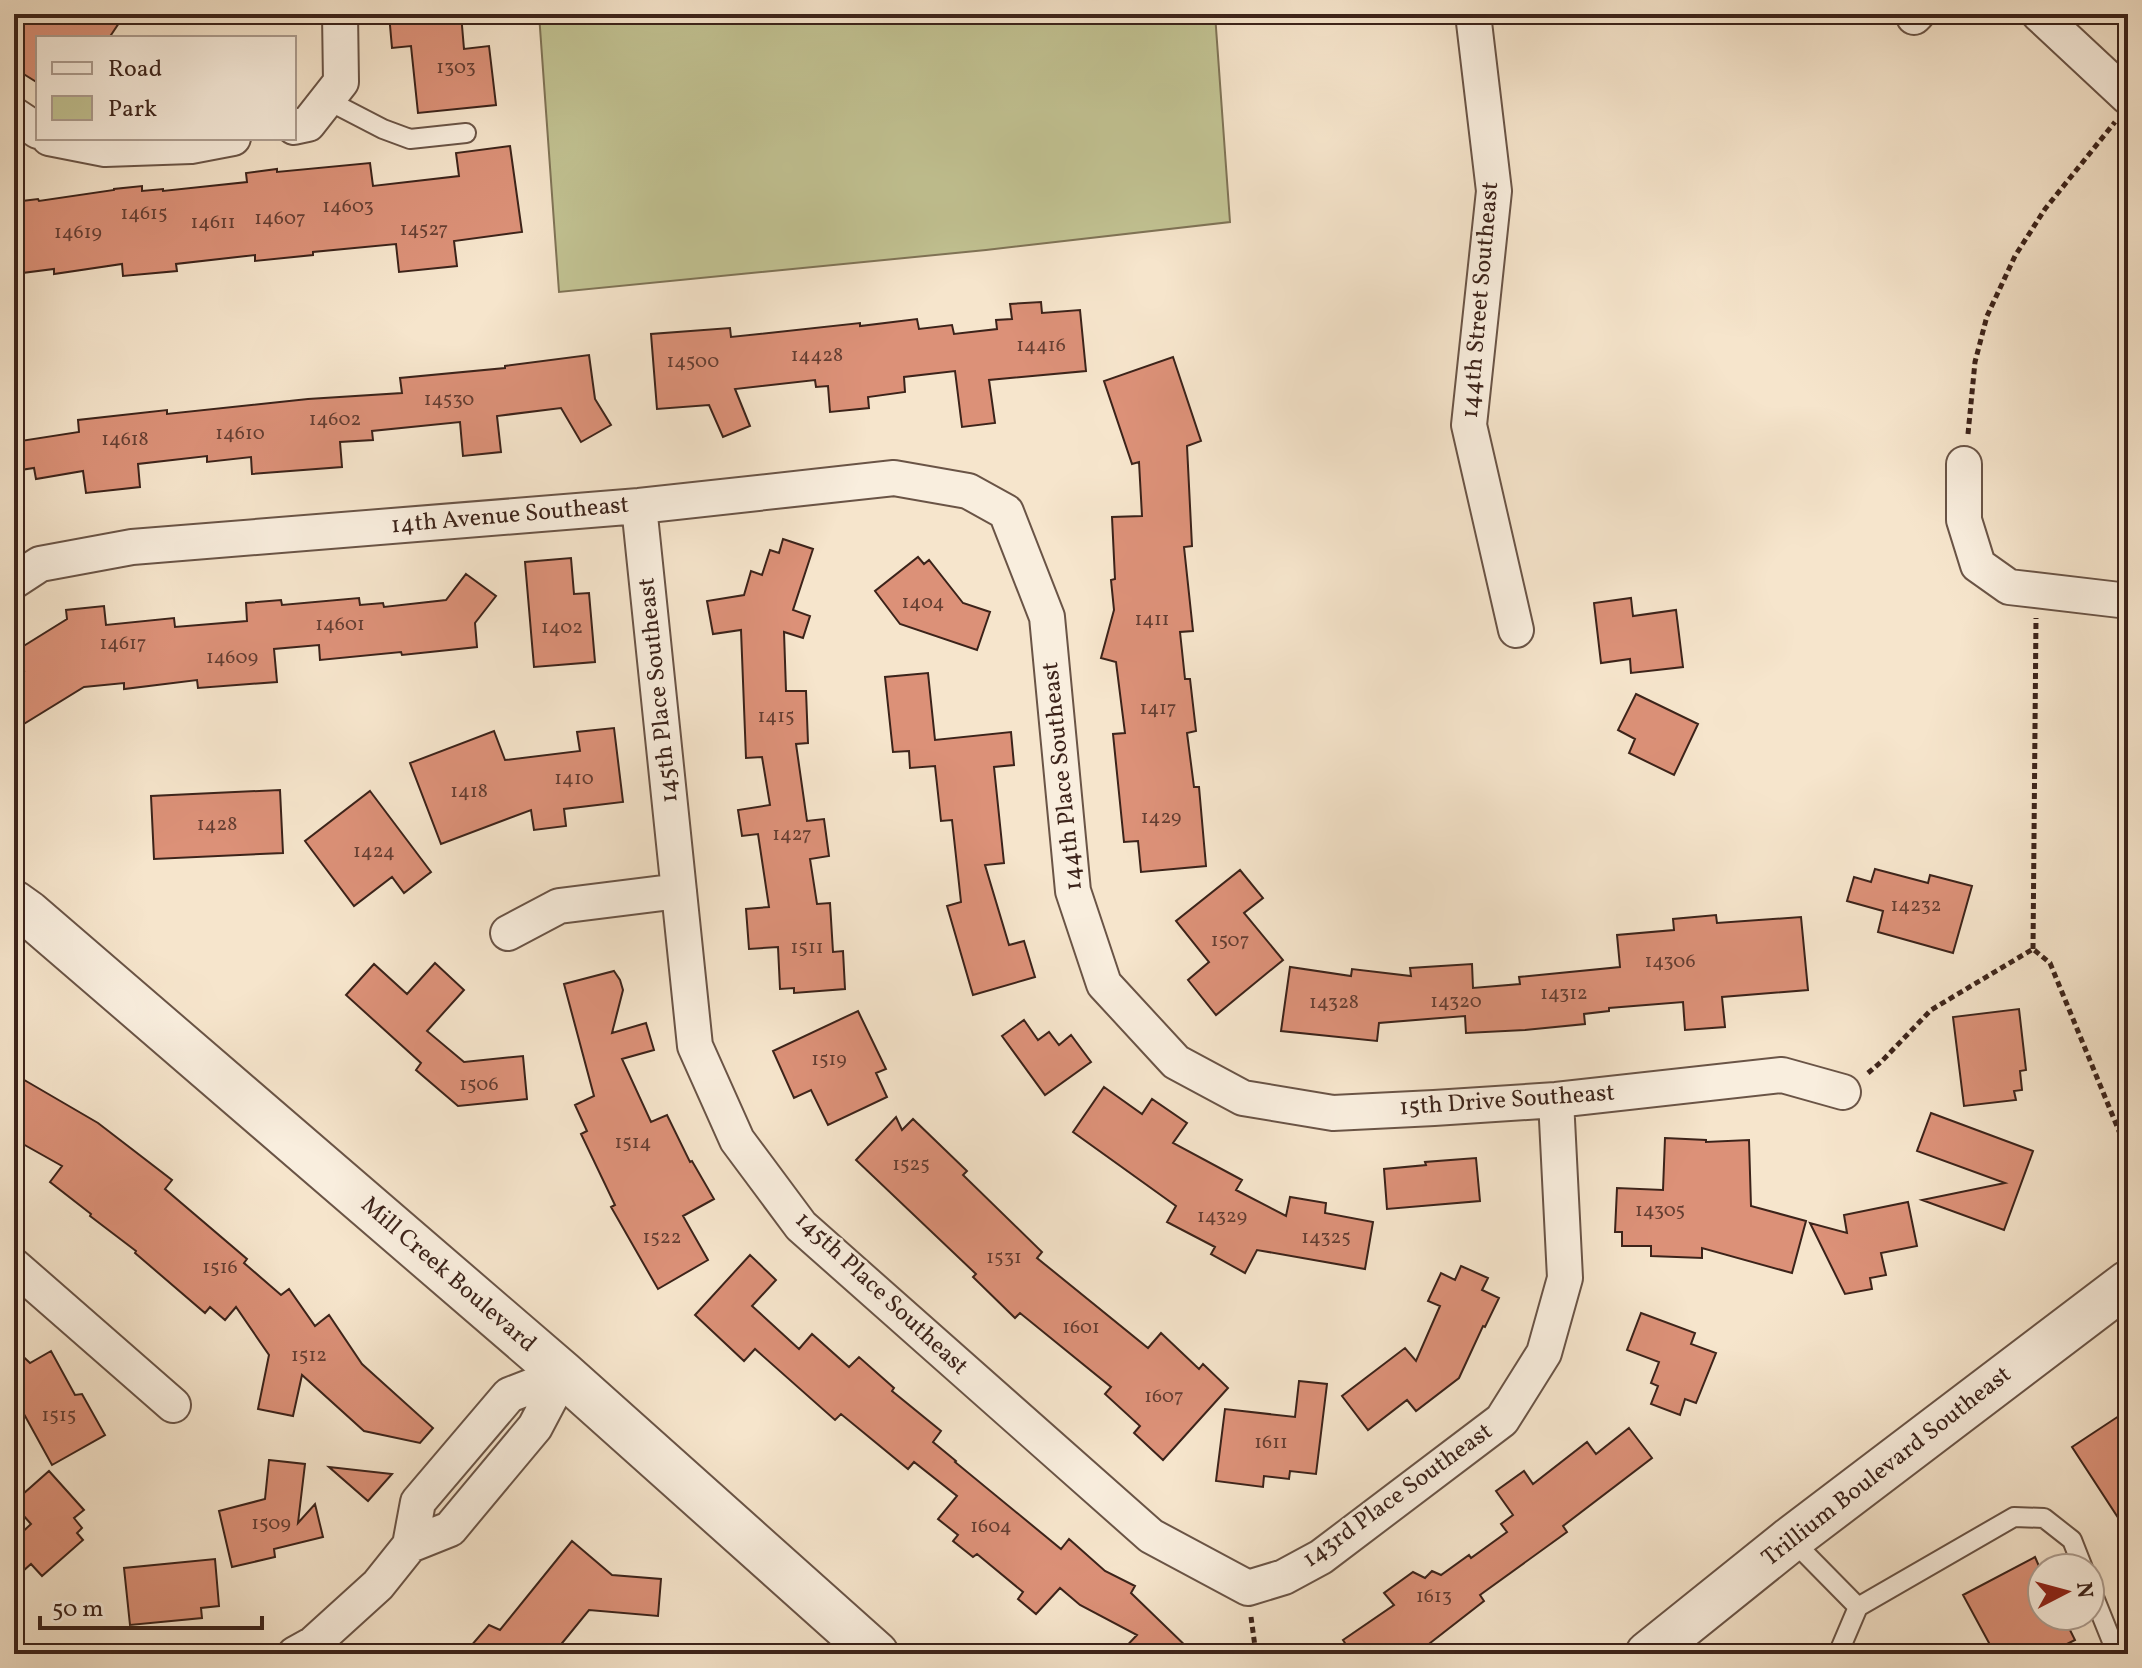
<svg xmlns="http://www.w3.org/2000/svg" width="2142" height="1668" font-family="Vollkorn,serif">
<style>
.green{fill:#c2c393;stroke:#7f7356;stroke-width:2}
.building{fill:#dc9178;stroke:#3c231a;stroke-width:2}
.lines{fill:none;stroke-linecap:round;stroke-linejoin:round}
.service-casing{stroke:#6a5446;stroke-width:22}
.minor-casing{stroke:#6a5446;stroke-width:38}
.tertiary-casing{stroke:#6a5446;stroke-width:48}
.path{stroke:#3c231a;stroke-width:5;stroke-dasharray:6 4;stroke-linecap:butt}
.service{stroke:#f9eede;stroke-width:18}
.minor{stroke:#f9eede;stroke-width:34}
.tertiary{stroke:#f9eede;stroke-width:44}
.labels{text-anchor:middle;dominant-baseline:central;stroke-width:6;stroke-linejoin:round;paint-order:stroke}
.number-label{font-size:20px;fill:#643e32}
.street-label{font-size:24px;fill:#3c231a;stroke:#f9eede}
</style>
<rect width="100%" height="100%" fill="#f6e5cc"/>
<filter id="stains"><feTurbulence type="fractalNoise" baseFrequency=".0025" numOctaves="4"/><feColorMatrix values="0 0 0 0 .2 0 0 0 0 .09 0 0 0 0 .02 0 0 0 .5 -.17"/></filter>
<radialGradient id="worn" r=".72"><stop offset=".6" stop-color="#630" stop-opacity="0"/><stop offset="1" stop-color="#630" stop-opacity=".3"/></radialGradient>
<!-- green -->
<path class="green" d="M 539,14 L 1215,14 L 1230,222 L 986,250 L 559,292 Z"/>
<!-- building -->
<path class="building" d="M 14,14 L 125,14 L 109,38 L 38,38 L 38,83 L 14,68 Z
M 389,14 L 461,14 L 464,49 L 489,46 L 496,105 L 418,113 L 411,46 L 392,48 Z
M 510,146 L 522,232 L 454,241 L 457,266 L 399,272 L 396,244 L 313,252 L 313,255 L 255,261 L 255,255 L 176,264 L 177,271 L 123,276 L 122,264 L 54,274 L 54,269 L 14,274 L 14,202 L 38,199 L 39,201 L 114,190 L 114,189 L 142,186 L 142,191 L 163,189 L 163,191 L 247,182 L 246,173 L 277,169 L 277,172 L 370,163 L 373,186 L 459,176 L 456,153 Z
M 1041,302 L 1042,313 L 1080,310 L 1086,371 L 989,380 L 995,423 L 962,427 L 955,371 L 904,377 L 905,392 L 868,397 L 869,408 L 830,412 L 828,386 L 816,387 L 815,380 L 735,389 L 750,426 L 723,437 L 709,405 L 657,409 L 651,334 L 730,328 L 731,337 L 860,323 L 860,326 L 917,319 L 919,329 L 952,325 L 954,334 L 997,329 L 996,320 L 1012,319 L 1010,304 Z
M 589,355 L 595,399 L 611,425 L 581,442 L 561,408 L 497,416 L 501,452 L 463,456 L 460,422 L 372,431 L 373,440 L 340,442 L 342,467 L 252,474 L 251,457 L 207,462 L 207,456 L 138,464 L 140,487 L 86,493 L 83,471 L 36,479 L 34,468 L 14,471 L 14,442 L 79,432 L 78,420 L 167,410 L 167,414 L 308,399 L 402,393 L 400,378 L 505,368 L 505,366 Z
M 1173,357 L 1201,441 L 1187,446 L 1192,546 L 1184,547 L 1193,631 L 1180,632 L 1185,679 L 1190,679 L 1196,731 L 1187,733 L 1194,787 L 1199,787 L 1206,866 L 1141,872 L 1138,841 L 1124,842 L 1113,734 L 1125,733 L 1116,662 L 1101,658 L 1114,610 L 1111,580 L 1115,579 L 1112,517 L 1142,516 L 1139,462 L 1132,464 L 1104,381 Z
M 783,539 L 813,549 L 793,610 L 810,616 L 803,638 L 784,632 L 786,691 L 806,691 L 808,743 L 796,744 L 807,821 L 824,819 L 829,856 L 810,859 L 817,904 L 830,903 L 833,952 L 843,951 L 845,989 L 794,993 L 794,988 L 780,989 L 778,947 L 749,949 L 746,909 L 769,907 L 758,834 L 742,836 L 738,810 L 770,805 L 762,757 L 746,758 L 741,630 L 713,634 L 707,601 L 744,595 L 751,571 L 762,575 L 770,550 L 779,553 Z
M 918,557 L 924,564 L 929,560 L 963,603 L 990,612 L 977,650 L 900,624 L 875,591 Z
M 571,558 L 574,594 L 589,593 L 595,662 L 534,667 L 525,562 Z
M 466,574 L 496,596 L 475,623 L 477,647 L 402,655 L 401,652 L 320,660 L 319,645 L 274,649 L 277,682 L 198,688 L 197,680 L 124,689 L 124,683 L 84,687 L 14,730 L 14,677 L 24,671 L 14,656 L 14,652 L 67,619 L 66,610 L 104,606 L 106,625 L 174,618 L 175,627 L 247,621 L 246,603 L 281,600 L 282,605 L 359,598 L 360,605 L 383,603 L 384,607 L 446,600 Z
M 1631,598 L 1633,616 L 1676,610 L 1683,667 L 1631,673 L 1630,659 L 1601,663 L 1594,603 Z
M 928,673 L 935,740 L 1011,732 L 1014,765 L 994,767 L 1004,863 L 985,865 L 1009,945 L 1024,941 L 1035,977 L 973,995 L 947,906 L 961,902 L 952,820 L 941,821 L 935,766 L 910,768 L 909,751 L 893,752 L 885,677 Z
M 1636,694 L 1698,724 L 1674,775 L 1629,753 L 1635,739 L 1618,730 Z
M 614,728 L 623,802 L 564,809 L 566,826 L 534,830 L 531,810 L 441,844 L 410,763 L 494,731 L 505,760 L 580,751 L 577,732 Z
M 280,790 L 283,853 L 154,859 L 151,796 Z
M 370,791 L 431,872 L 404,893 L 392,877 L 354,906 L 305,841 Z
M 1875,869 L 1928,883 L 1930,875 L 1972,886 L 1953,953 L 1878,932 L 1883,911 L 1847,901 L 1854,877 L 1871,882 Z
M 1240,870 L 1263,898 L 1244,913 L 1283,960 L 1216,1015 L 1188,980 L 1209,962 L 1176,921 Z
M 1716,915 L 1717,923 L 1801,917 L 1808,990 L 1722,997 L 1725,1027 L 1685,1030 L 1683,1002 L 1609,1008 L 1609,1011 L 1584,1014 L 1585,1024 L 1525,1030 L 1466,1033 L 1465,1016 L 1379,1023 L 1377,1041 L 1281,1031 L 1290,967 L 1351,976 L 1352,969 L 1411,976 L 1410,968 L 1472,964 L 1473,988 L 1520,984 L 1519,977 L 1620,967 L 1617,935 L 1674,930 L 1673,919 Z
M 435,963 L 464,990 L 427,1031 L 464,1062 L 523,1056 L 527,1099 L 458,1106 L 416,1070 L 421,1063 L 346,995 L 374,964 L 407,994 Z
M 614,971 L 620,980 L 623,990 L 612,1033 L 646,1023 L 654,1050 L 622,1059 L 651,1122 L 667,1115 L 690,1162 L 692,1161 L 714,1199 L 683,1216 L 708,1260 L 658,1289 L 611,1207 L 615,1205 L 581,1134 L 587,1131 L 575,1105 L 594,1096 L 564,984 Z
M 2019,1009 L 2026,1070 L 2020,1071 L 2022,1090 L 2014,1091 L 2016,1100 L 1964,1106 L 1953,1017 Z
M 858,1011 L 886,1069 L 876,1073 L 887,1097 L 828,1125 L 811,1090 L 794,1098 L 773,1051 Z
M 1024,1020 L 1038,1040 L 1049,1032 L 1059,1045 L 1071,1035 L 1091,1062 L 1045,1095 L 1002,1036 Z
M 14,1074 L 98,1123 L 172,1180 L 165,1189 L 247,1259 L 244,1263 L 281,1295 L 289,1289 L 315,1326 L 329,1315 L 362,1364 L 433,1428 L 420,1443 L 364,1431 L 302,1375 L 293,1416 L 258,1409 L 269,1355 L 236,1307 L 225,1320 L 210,1307 L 205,1313 L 135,1253 L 136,1251 L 90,1216 L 91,1214 L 50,1182 L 62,1166 L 14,1139 Z
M 1104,1087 L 1142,1114 L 1152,1099 L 1187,1123 L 1173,1143 L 1242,1180 L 1236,1190 L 1286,1216 L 1290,1197 L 1326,1203 L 1325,1213 L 1373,1222 L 1365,1269 L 1257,1250 L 1245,1273 L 1211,1254 L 1215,1247 L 1167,1222 L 1176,1206 L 1073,1132 Z
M 1931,1113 L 2033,1151 L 2004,1230 L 1922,1200 L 2005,1183 L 1917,1151 Z
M 896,1117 L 902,1130 L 913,1119 L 967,1171 L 963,1175 L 1042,1252 L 1037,1258 L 1148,1348 L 1161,1333 L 1199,1369 L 1203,1364 L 1228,1388 L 1163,1460 L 1134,1433 L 1140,1426 L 1105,1394 L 1111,1387 L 1020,1313 L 1015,1318 L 973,1277 L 976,1274 L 856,1160 Z
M 1665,1138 L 1706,1140 L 1706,1142 L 1749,1140 L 1751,1206 L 1806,1221 L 1792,1273 L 1702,1248 L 1702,1258 L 1651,1256 L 1651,1246 L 1622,1246 L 1622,1232 L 1615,1232 L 1617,1188 L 1663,1190 Z
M 1476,1158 L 1480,1201 L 1387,1209 L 1384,1169 L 1426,1165 L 1425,1162 Z
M 1908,1202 L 1917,1246 L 1881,1253 L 1886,1275 L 1870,1278 L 1872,1289 L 1845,1294 L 1810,1223 L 1847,1233 L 1844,1215 Z
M 750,1255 L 776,1280 L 752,1306 L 799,1349 L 812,1334 L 849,1367 L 859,1357 L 894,1388 L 892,1391 L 941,1431 L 933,1442 L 956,1461 L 955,1462 L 1061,1549 L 1069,1539 L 1105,1571 L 1135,1586 L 1131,1593 L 1194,1654 L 1119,1654 L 1137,1635 L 1080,1605 L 1060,1588 L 1036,1614 L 1018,1599 L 1023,1592 L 977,1554 L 973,1557 L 953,1541 L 958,1535 L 938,1519 L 957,1496 L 914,1462 L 908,1469 L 841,1414 L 835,1420 L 755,1349 L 744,1361 L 695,1315 Z
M 1461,1266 L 1488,1278 L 1482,1290 L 1499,1298 L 1485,1327 L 1483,1326 L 1459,1378 L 1416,1411 L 1407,1400 L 1368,1430 L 1342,1396 L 1405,1348 L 1416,1361 L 1440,1306 L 1428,1301 L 1441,1273 L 1455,1280 Z
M 1641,1313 L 1695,1333 L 1691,1344 L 1716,1353 L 1696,1403 L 1685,1399 L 1680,1415 L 1651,1404 L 1658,1386 L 1651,1383 L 1659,1362 L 1627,1350 Z
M 14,1348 L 30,1363 L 51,1351 L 75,1395 L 82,1394 L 105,1435 L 52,1465 L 14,1396 Z
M 1299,1381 L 1327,1384 L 1316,1474 L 1290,1471 L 1289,1479 L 1264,1476 L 1263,1487 L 1216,1481 L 1225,1409 L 1295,1417 Z
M 2128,1410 L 2128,1533 L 2072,1447 Z
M 1629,1428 L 1652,1458 L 1563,1526 L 1567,1532 L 1480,1595 L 1484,1601 L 1416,1654 L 1352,1654 L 1343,1640 L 1394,1605 L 1384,1593 L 1413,1572 L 1425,1578 L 1432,1571 L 1441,1575 L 1469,1555 L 1471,1558 L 1507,1532 L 1501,1524 L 1513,1515 L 1496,1491 L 1524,1471 L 1533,1484 L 1587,1442 L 1596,1454 Z
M 269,1460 L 305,1464 L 298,1523 L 315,1504 L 323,1537 L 274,1549 L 275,1557 L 232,1567 L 219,1511 L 265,1499 Z
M 329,1467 L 392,1474 L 368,1501 Z
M 49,1471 L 84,1510 L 74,1518 L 82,1528 L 77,1533 L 83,1540 L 42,1576 L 31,1564 L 14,1579 L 14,1540 L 31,1524 L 14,1505 L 14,1502 Z
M 572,1541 L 612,1575 L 661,1579 L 658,1616 L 589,1610 L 554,1653 L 556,1654 L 464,1654 L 489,1625 L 500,1630 Z
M 2035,1557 L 2042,1573 L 2042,1616 L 2063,1616 L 2075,1640 L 2047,1654 L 1995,1654 L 1963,1595 Z
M 215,1559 L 219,1606 L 201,1608 L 202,1618 L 130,1625 L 124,1568 Z"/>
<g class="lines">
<defs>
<path id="service" d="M 327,100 L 383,129 L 410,139 L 466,133
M 1791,1539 L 1858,1607
M 2090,1587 L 2117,1654
M 1838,1654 L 1858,1607 L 2014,1517 L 2044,1518 L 2072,1540 L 2083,1568"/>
<path id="minor" d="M 1473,14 L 1494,191 L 1469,425 L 1516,630
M 2039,14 L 2128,97
M 1914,17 L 1917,14
M 14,115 L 38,131
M 294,127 L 308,124 L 341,82 L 340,14
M 49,138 L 105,149 L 191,146 L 233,138
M 1964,464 L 1964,520 L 1978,565 L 2009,587 L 2128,601
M 639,506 L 695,1046 L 737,1140 L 801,1226 L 1151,1536 L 1248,1588 L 1284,1577 L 1321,1557 L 1502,1420 L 1544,1353 L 1565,1278 L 1556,1100
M 14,581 L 40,564 L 132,547 L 639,506 L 894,478 L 968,491 L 1006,512 L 1047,617 L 1073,891 L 1104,984 L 1176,1062 L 1243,1098 L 1333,1113 L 1434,1108 L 1556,1100 L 1782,1075 L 1843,1092
M 508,933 L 559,906 L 679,891
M 14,1266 L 173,1405
M 410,1545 L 450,1529 L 535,1427 L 563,1374
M 295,1654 L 313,1644 L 378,1585 L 410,1545 L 418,1502 L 509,1395 L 563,1374"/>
<path id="tertiary" d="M 14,903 L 28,913 L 563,1374 L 876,1654
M 1648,1654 L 1791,1539 L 2128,1283"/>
</defs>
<!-- service casing -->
<use href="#service" class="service-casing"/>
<!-- minor casing -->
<use href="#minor" class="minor-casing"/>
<!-- tertiary casing -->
<use href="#tertiary" class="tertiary-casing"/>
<!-- path -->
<path class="path" d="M 1968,434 L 1975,362 L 1987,316 L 2015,256 L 2045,209 L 2115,122
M 2033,949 L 2036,618
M 1868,1073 L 1881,1062 L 1931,1010 L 2033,949 L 2050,963 L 2128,1153
M 1251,1617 L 1256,1654"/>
<!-- service -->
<use href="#service" class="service"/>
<!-- minor -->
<use href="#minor" class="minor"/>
<!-- tertiary -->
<use href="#tertiary" class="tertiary"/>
</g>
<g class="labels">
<!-- number labels -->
<g class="number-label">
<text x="456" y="68">1303</text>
<text x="348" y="207">14603</text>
<text x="144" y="214">14615</text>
<text x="280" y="219">14607</text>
<text x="213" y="223">14611</text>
<text x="424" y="230">14527</text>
<text x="78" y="233">14619</text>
<text x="1041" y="346">14416</text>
<text x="817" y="356">14428</text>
<text x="693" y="362">14500</text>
<text x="449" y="400">14530</text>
<text x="335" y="420">14602</text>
<text x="240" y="434">14610</text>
<text x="125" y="440">14618</text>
<text x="923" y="603">1404</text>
<text x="1152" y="620">1411</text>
<text x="340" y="625">14601</text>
<text x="562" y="628">1402</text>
<text x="123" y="644">14617</text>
<text x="232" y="658">14609</text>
<text x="1158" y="709">1417</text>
<text x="776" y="717">1415</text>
<text x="574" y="779">1410</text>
<text x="469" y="792">1418</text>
<text x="1161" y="818">1429</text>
<text x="217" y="825">1428</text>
<text x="792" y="835">1427</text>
<text x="374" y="852">1424</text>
<text x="1916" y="906">14232</text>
<text x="1230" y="941">1507</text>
<text x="807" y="948">1511</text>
<text x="1670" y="962">14306</text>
<text x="1564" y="994">14312</text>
<text x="1456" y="1002">14320</text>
<text x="1334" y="1003">14328</text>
<text x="829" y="1060">1519</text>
<text x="479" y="1085">1506</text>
<text x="633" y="1143">1514</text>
<text x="911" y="1165">1525</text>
<text x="1660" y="1211">14305</text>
<text x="1222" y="1217">14329</text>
<text x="662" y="1238">1522</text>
<text x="1326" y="1238">14325</text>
<text x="1004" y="1258">1531</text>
<text x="220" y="1268">1516</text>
<text x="1081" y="1328">1601</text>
<text x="309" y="1356">1512</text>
<text x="1164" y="1397">1607</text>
<text x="59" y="1416">1515</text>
<text x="1271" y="1443">1611</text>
<text x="271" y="1524">1509</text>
<text x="991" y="1527">1604</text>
<text x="1434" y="1597">1613</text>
</g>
<!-- street labels -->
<g class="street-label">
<text transform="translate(1481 300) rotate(-85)">144th Street Southeast</text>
<text transform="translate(510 516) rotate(-5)">14th Avenue Southeast</text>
<text transform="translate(659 690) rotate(-96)">145th Place Southeast</text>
<text transform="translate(1063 776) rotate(-96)">144th Place Southeast</text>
<text transform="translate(1507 1101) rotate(-4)">15th Drive Southeast</text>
<text transform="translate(448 1275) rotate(41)">Mill Creek Boulevard</text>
<text transform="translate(881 1294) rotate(43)">145th Place Southeast</text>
<text transform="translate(1887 1467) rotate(-38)">Trillium Boulevard Southeast</text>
<text transform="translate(1398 1496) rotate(-36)">143rd Place Southeast</text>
</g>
</g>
<!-- margin -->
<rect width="2142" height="1668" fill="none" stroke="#f6e5cc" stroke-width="48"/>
<rect x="16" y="16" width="2110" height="1636" fill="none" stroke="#3c231a" stroke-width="4"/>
<rect x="24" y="24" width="2094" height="1620" fill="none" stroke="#3c231a" stroke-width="2"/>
<!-- legend -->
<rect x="36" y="36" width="260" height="104" fill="#f9eede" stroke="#ad9d90" stroke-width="2"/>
<rect x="52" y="62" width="40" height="12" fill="#f9eede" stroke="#ad9d90" stroke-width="2"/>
<text x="108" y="76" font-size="24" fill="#3c231a">Road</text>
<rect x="52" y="96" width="40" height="24" fill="#c2c393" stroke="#ad9d90" stroke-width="2"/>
<text x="108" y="116" font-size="24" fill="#3c231a">Park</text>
<!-- north arrow -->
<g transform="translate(2066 1592) rotate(84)"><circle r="38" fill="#f9eede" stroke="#ad9d90" stroke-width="2"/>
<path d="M0-6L14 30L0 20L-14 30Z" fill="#8f2418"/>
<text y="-12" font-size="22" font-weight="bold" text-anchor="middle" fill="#3c231a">N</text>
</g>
<!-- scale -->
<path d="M40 1616v12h222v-12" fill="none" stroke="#3c231a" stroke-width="4"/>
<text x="52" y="1616" font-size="24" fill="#3c231a" stroke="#f9eede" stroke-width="6" paint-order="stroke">50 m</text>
<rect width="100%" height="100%" filter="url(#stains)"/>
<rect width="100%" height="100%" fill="url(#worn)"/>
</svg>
